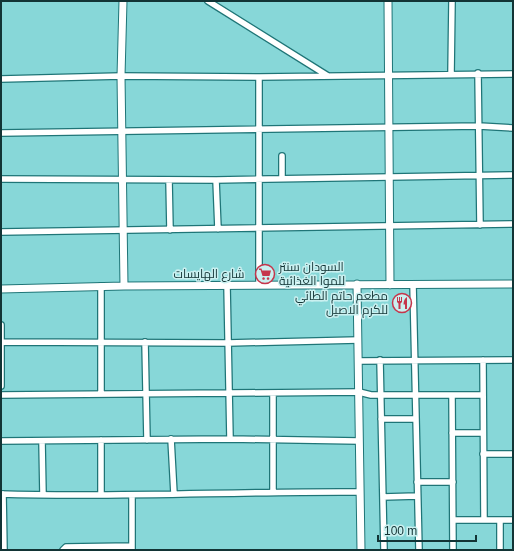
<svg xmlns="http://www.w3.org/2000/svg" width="514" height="551" font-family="Helvetica,Cairo,sans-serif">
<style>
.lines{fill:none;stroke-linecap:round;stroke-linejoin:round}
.minor-casing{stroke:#1f7577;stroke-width:8}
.tertiary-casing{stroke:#1f7577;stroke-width:9}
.minor{stroke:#fff;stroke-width:5.5}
.tertiary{stroke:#fff;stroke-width:7}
.labels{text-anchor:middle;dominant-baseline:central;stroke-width:3;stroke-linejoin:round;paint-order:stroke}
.poi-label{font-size:12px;fill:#123435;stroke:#caf0f0;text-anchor:start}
.street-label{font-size:12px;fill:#123435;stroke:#caf0f0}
</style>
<rect width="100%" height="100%" fill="#87d7d8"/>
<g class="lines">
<defs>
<path id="minor" d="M 208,1 L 328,76
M 478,73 L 480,225
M 451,74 L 452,1
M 1,79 L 121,76 L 259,77 L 513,74
M 1,133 L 479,126 L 513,128
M 282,178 L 282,156
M 1,179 L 216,180 L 513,175
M 169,180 L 170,230
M 216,180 L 218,229
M 1,232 L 513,224
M 413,284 L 419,550
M 227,285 L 230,439
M 259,285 L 259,77
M 101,286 L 101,394
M 1,325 L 1,386
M 1,342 L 228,343 L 358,340
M 145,342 L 147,440
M 380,360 L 384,550
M 483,360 L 484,520
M 358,361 L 513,360
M 273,393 L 273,491
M 1,395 L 359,392 L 371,395 L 483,395
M 452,395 L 453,550
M 381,419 L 415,419
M 452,433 L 483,433
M 171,439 L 174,494
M 101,440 L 101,495
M 1,441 L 230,439 L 359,441
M 42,441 L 43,495
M 483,454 L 513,454
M 417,482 L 453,482
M 1,494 C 120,498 240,491 360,492
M 3,494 L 4,550
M 132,495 L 132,550
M 383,497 L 417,496
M 453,520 L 513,520
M 500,520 L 500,550
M 63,550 L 66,547 L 132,546"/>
<path id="tertiary" d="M 123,1 L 121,76 L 124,286
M 388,1 L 390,285
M 357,284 L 361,550
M 1,289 L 124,286 L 513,284"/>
</defs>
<!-- minor casing -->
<use href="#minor" class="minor-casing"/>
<!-- tertiary casing -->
<use href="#tertiary" class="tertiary-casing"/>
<!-- minor -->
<use href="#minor" class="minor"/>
<!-- tertiary -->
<use href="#tertiary" class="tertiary"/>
</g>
<!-- icons -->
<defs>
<symbol id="supermarket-ring" viewBox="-11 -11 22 22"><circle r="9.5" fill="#caf0f0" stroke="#c6354b" stroke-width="1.5"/><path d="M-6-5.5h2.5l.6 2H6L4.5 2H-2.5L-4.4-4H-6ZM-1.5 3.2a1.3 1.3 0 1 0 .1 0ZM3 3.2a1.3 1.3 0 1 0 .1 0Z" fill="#c6354b"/></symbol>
<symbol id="restaurant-ring" viewBox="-11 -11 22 22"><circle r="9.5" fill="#caf0f0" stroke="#c6354b" stroke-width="1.5"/><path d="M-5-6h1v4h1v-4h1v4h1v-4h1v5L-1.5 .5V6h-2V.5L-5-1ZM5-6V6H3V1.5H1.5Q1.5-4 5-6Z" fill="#c6354b"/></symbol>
</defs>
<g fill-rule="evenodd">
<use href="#supermarket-ring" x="254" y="263" width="22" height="22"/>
<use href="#restaurant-ring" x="391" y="292" width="22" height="22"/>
</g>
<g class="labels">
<!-- poi labels -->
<g class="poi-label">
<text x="279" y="267">السودان سنتر<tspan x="279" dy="14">للموا الغذائية</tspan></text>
<text x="388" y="296" text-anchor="end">مطعم حاتم الطائي<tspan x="388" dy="14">للكرم الاصيل</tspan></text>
</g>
<!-- street labels -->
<g class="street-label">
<text x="209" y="274">شارع الهايسات</text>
</g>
</g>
<!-- border -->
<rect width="514" height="551" fill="none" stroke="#123435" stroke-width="4"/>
<!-- scale -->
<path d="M378 535v6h98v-6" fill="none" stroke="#123435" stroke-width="2"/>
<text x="384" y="535" font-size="12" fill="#123435" stroke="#caf0f0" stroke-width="3" paint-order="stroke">100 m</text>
</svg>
